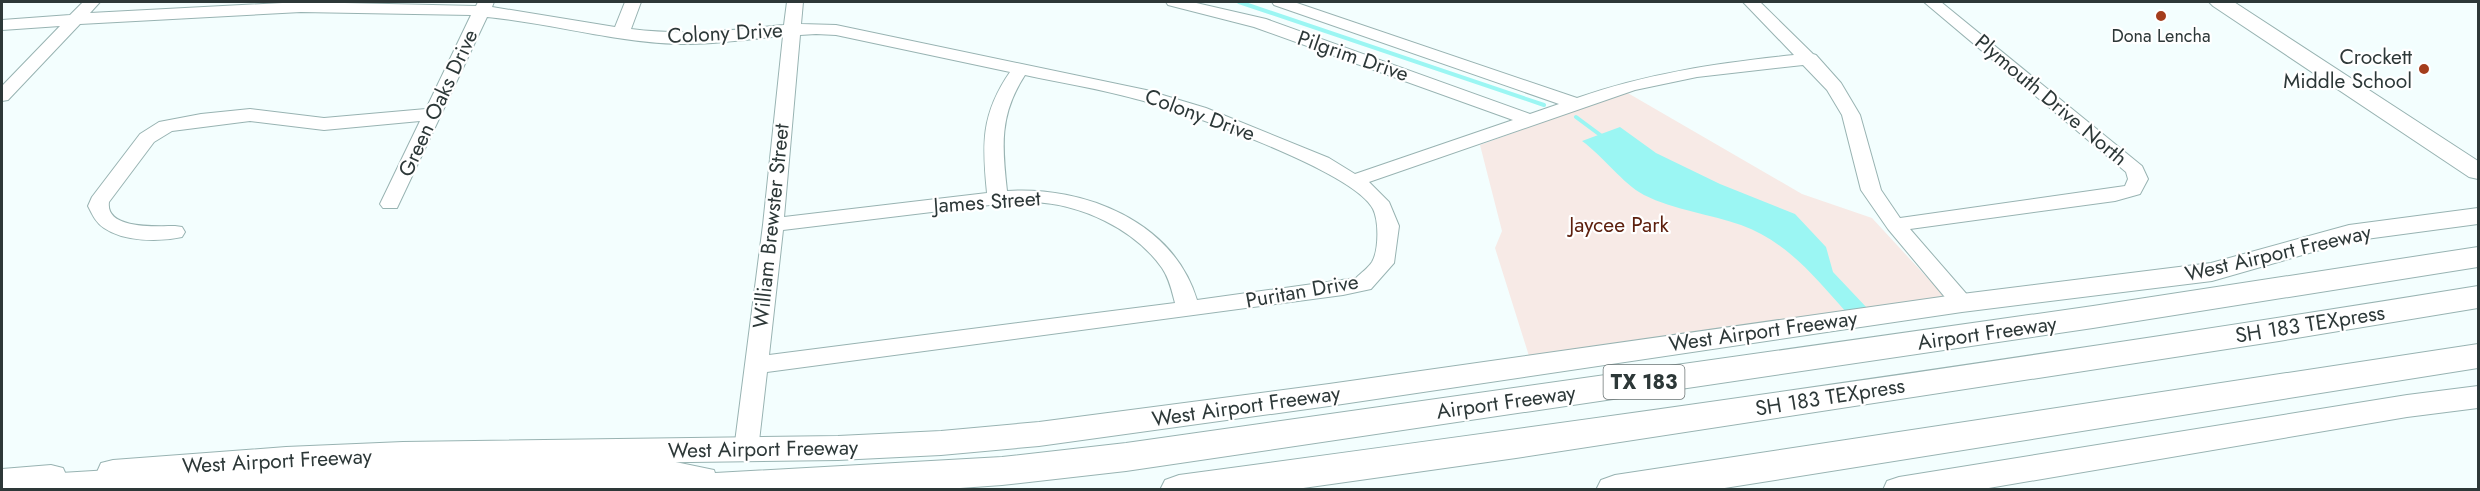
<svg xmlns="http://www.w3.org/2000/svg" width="2480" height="491" font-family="Jost,sans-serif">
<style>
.green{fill:#f7eae6}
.water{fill:#9bf6f3}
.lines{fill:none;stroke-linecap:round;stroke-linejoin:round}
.stream{stroke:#9bf6f3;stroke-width:4}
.minor-casing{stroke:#98b3b2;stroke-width:2}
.major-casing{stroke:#98b3b2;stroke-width:2}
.highway-casing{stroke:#98b3b2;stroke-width:2}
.minor{fill:#fff;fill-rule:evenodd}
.major{fill:#fff;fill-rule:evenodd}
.highway{fill:#fff;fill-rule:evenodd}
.poi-dot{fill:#a43d1c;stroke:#fff;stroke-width:2}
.labels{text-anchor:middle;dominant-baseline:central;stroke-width:4.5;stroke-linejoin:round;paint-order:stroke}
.far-poi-label{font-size:18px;fill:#2d3838;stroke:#fff}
.shield{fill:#fff;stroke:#6c7474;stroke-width:1.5}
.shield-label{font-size:20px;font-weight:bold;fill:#2d3838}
.street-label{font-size:21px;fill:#2d3838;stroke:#fff}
.poi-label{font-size:21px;fill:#2d3838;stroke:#fff;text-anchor:end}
.park-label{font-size:21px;fill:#5d200e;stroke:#fff}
</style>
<rect width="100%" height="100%" fill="#f3fefe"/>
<!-- green -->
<path class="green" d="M 1626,92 L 1802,194 L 1872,218 L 1946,298 L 1529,356 L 1495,248 L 1502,231 L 1480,145 Z"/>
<!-- water -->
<path class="water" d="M 1620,127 L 1656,153 L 1720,184 L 1795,214 L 1826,247 L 1833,272 L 1868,309 L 1846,312 C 1815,277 1786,241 1741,225 C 1710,214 1674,210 1644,195 C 1622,183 1604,157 1582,141 Z"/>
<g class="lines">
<!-- stream -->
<path class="stream" d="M 1239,2 L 1544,105
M 1576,117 L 1603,137"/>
<defs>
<path id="minor" d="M 83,2 L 100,2 L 90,13 L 301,2 L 476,6 L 478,2 L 494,2 L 492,7 L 615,27 L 625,2 L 641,2 L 631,29 C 687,36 730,30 784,25 L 787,2 L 803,2 L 801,24 L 836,25 L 1146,90 L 1206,108 L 1329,158 L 1355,174 L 1513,120 L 1254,27 L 1168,5 L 1166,2 L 1192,2 L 1266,19 L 1530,114 L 1559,104 L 1274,5 L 1272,2 L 1294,2 L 1577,98 C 1648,73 1719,63 1794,55 L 1743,2 L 1760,2 L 1813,54 L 1816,55 L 1841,83 L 1860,115 L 1881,190 L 1900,218 L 2125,186 L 2128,179 L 2126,172 L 1924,2 L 1941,2 L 2142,166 L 2148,179 L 2140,194 L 2115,201 L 1910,229 L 1970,298 L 1973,303 L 1970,308 L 1962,310 L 1954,308 L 1888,229 L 1861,190 L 1842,115 L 1827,90 L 1803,65 L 1697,77 L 1635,90 L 1369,182 L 1389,202 L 1399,226 L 1394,263 L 1371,289 L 1343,295 L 767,372 L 758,450 L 755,457 L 746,459 L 737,457 L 734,450 L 763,225 L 783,36 C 748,39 713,45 678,44 C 614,42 551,23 487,17 L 397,208 L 383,208 L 380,204 L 420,121 L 324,130 L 250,121 L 172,131 L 154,142 L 109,202 C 105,230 158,226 175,226 L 182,227 L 185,232 L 182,237 C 160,242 124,242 104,228 C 96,223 92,214 88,206 L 92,197 L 140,134 L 159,122 L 201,114 L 250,109 L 324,118 L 426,109 L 471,15 L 301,12 L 80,24 L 8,100 L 2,101 L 2,86 L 60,26 L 2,30 L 2,20 L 70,15 ZM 816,34 L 836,35 L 1010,72 C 981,114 982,144 987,193 L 784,217 L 800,35 ZM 1025,75 C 1062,83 1100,89 1136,99 C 1181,110 1354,171 1373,209 C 1379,221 1379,250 1372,262 C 1368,268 1361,273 1356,278 L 1197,300 C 1173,221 1084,186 1007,191 C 1002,146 999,115 1025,75 ZM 1033,202 C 1080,204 1134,228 1162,268 C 1169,278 1172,291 1175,303 L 769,355 L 783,230 L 998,204 Z"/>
<path id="major" d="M 2209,2 L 2234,2 L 2478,161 L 2478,179 L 2469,177 L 2213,6 Z
M 2478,208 L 2478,224 L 2351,241 L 2212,281 L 1962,312 L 1329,406 L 1039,446 L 941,455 L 838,460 L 403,466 L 286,471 L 113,484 L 101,481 L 97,472 L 101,463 L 113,460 L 286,447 L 403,442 L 838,436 L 941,431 L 1039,422 L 1329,384 L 1962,294 L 2211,263 L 2349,225 Z
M 2478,386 L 2478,408 L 2407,417 L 1977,490 L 1883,490 L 1887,481 L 1899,477 L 2407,395 Z
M 51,465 L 63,468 L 67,477 L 63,486 L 50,490 L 2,490 L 2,469 Z"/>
<path id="highway" d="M 2478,247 L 2478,267 L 2093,328 L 1126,471 L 1002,485 L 932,490 L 653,490 L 654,488 L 9,490 L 14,480 L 28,475 L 110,470 L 467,461 L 661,459 L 714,470 L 715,473 L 1002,457 L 1126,443 L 2093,306 Z
M 2478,286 L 2478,308 L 2279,341 L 1516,458 L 1289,490 L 1160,490 L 1165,480 L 1179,475 C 1613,417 2046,356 2478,286 Z
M 2478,344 L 2478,368 L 1712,490 L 1596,490 L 1601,480 L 1615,475 Z"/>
</defs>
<!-- minor casing -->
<use href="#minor" class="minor-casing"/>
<!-- major casing -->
<use href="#major" class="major-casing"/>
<!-- highway casing -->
<use href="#highway" class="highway-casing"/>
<!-- minor -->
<use href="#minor" class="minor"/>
<!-- major -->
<use href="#major" class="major"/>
<!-- highway -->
<use href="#highway" class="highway"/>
</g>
<!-- markers -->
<g class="poi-dot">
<circle cx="2161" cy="16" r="6"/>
<circle cx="2424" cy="69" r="6"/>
</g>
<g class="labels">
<!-- far-poi labels -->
<g class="far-poi-label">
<text x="2161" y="36">Dona Lencha</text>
</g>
<!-- shield labels -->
<rect class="shield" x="1603.5" y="365" width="81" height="34" rx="4.5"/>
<g class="shield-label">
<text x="1644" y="382">TX 183</text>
</g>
<!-- street labels -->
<g class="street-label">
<text transform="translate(725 33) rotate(-3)">Colony Drive</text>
<text transform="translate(1353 56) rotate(19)">Pilgrim Drive</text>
<text transform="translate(2051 100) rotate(40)">Plymouth Drive North</text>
<text transform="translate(438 103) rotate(-65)">Green Oaks Drive</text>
<text transform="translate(1200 115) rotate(20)">Colony Drive</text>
<text transform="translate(987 202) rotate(-4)">James Street</text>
<text transform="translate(771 226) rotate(-84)">William Brewster Street</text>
<text transform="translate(2278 253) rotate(-13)">West Airport Freeway</text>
<text transform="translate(1302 291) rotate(-10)">Puritan Drive</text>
<text transform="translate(2310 324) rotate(-9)">SH 183 TEXpress</text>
<text transform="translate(1763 331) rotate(-8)">West Airport Freeway</text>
<text transform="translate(1987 333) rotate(-8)">Airport Freeway</text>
<text transform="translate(1830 397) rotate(-9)">SH 183 TEXpress</text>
<text transform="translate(1506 402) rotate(-8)">Airport Freeway</text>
<text transform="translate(1246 406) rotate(-8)">West Airport Freeway</text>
<text transform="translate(763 449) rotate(-1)">West Airport Freeway</text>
<text transform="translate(277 461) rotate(-3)">West Airport Freeway</text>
</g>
<!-- poi labels -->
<g class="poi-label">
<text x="2412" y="57">Crockett<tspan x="2412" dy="24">Middle School</tspan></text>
</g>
<!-- park labels -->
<g class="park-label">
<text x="1619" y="225">Jaycee Park</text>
</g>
</g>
<!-- border -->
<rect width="2480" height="491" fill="none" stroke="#2d3838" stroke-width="6"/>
</svg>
